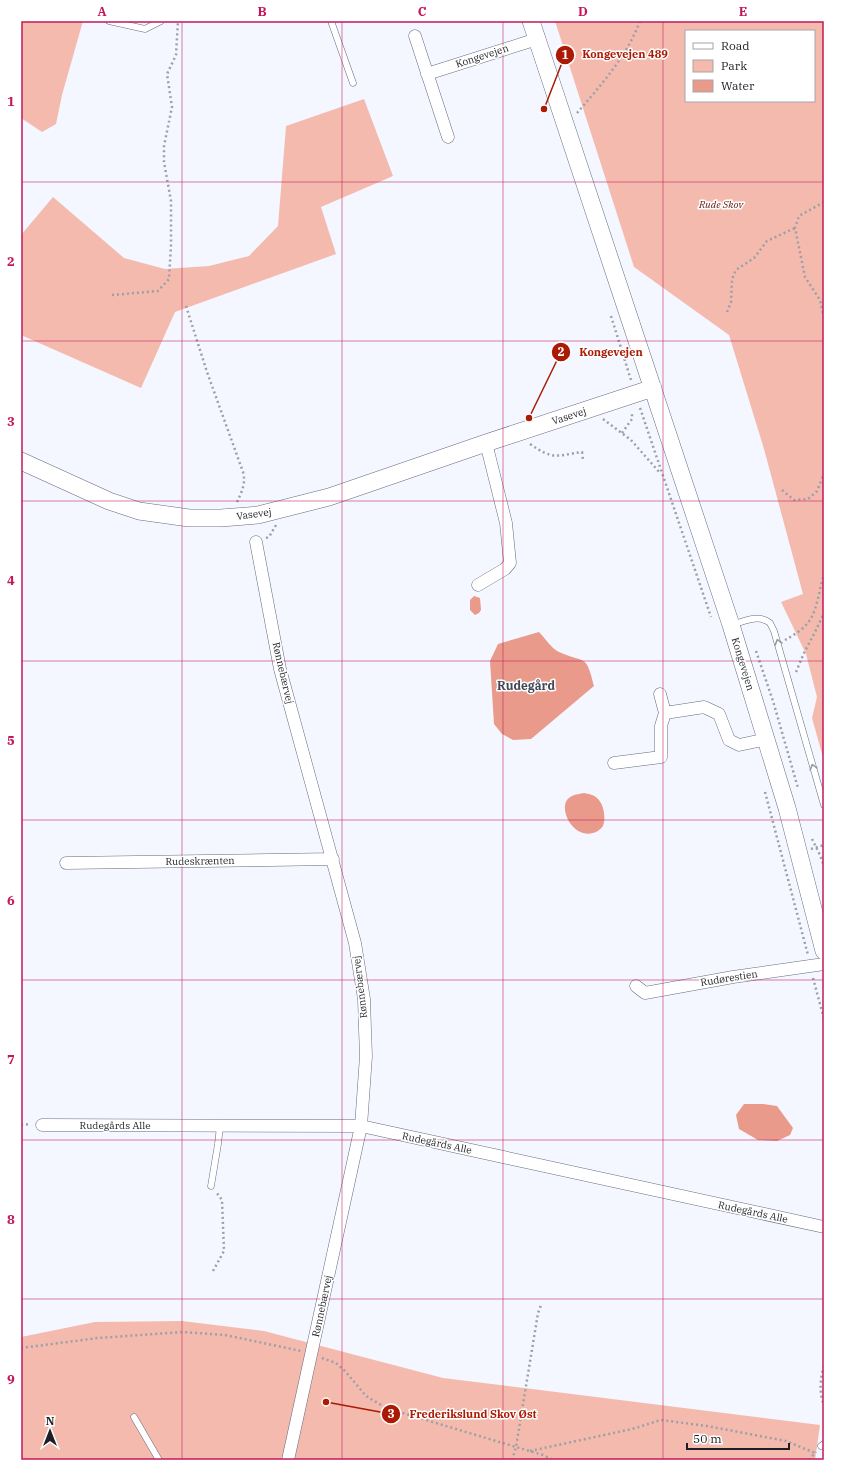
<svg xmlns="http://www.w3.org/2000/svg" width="845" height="1481" font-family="'IBM Plex Serif',serif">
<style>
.green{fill:#f5baae;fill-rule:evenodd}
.water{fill:#ea9a8a}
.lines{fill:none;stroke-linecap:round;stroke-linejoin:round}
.lane-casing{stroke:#666c7d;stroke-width:7}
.street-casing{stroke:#666c7d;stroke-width:13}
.secondary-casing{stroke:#666c7d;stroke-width:18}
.path{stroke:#9d9fa7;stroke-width:2.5;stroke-dasharray:2 3;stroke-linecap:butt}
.lane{stroke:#fff;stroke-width:6}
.street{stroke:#fff;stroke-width:12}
.secondary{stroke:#fff;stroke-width:17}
.oneway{stroke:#999a9d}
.grid{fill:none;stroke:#c2185b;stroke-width:1;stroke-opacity:0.55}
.labels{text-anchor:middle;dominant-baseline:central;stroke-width:3;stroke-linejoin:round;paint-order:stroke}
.street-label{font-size:10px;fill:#1d1f26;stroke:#fff}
.park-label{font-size:10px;font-style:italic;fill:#5c160b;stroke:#fff}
.quarter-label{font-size:12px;font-weight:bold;fill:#424757;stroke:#fff}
.leader{fill:none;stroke:#aa1a04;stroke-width:1.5}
.callout-dot{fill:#aa1a04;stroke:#fff;stroke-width:1.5}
.mark-label{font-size:12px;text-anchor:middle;font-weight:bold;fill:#fff}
.callout-label{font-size:11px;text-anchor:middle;font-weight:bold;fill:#aa1a04;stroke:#fff;stroke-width:3;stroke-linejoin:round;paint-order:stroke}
.neatline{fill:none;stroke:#c2185b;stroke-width:1.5}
.grid-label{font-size:13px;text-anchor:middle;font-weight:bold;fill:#c2185b}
</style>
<rect width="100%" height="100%" fill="#f4f7ff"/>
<!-- green -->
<path class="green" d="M 21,21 L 83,21 L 62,95 L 56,124 L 42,132 L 21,118 Z
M 555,21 L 824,21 L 824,761 L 812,718 L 817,697 L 806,654 L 781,602 L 803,594 L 764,449 L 729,335 L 634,267 ZM 686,31 L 814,31 L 814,101 L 686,101 Z
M 364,99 L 393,176 L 321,207 L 336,254 L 175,312 L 141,388 L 21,335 L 21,235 L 53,197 L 124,258 L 165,269 L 209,266 L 249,256 L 278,226 L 286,126 Z
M 182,1321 L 264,1331 L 443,1378 L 820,1425 L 815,1460 L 21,1460 L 21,1337 L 95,1322 Z"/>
<!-- water -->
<path class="water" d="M 474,596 L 480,598 L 481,610 L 479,613 L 475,615 L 470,610 L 470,600 Z
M 539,632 C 545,638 552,649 559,652 C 586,664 586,653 594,686 L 531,739 L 513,740 L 502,734 L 494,724 L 490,661 L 498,644 Z
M 584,793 C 589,794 595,795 598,799 C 604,805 606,818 603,826 C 601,829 597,832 593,833 C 571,839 555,803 572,796 C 576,794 580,794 584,793 Z
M 744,1104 L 763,1104 L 777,1106 L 793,1128 L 790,1135 L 777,1141 L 758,1140 L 739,1129 L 736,1115 Z"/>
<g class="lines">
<defs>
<path id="lane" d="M 109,21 L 145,29 L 161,21
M 331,21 L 353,83
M 733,625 C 743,621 759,614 770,623 C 771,625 773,629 774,631 L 824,805
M 211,1186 L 218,1144 L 220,1126
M 134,1417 L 159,1460
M 821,1446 L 824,1444"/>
<path id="street" d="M 415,36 L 448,137
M 427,74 L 537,39
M 256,542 L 280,669 L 355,943 L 364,999 L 365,1029 L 366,1056 L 361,1126 L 288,1460
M 478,585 L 505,569 L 510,563 L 506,523 L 486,443
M 665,713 L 704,707 L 719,714 L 729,740 L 739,745 L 767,739
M 614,763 L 661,757 L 661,726 L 665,713 L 660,694
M 66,863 L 333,859
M 636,986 L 645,993 L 733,977 L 824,964
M 42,1125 L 361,1126 L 824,1227"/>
<path id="secondary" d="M 531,21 L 731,625 L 787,808 L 824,951
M 21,461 L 109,501 L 139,511 L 189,518 L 221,518 L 258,515 L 329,497 L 486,443 L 653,388"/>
</defs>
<!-- lane casing -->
<use href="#lane" class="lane-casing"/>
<!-- street casing -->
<use href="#street" class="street-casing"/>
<!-- secondary casing -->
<use href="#secondary" class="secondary-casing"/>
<!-- path -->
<path class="path" d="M 577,113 C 601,85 627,56 640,21
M 824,202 L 799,216 L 795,228 L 805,277 L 820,300 L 824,318
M 112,295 L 158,291 L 169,279 L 171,245 L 171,201 L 164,162 L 164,146 L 172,107 L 167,74 L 176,55 L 178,21
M 186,306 L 207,372 L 243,472 C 246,484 242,491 237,502
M 727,312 L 731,302 L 732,279 L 736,270 L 754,258 L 767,241 L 795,228
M 611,316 L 631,380
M 640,408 L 711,617
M 603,419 L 631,440 L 660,473
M 622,433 L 632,419 L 632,414
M 530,444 C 553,460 556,456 582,452 L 583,460
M 782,490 L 794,500 L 808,499 L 817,491 L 823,476 L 824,476
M 266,538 L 269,537 L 276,525
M 785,640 C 794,635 804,629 810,620 C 818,607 819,589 824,575
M 756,651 L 773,701 L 798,788
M 796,672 L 804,653 L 815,632 L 824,613
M 765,792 L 808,955
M 812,839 L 820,855 L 824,866
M 811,849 L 824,845
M 813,978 L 824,1019
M 21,1125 L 30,1124
M 213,1271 L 224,1251 L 222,1200 L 216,1192
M 21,1348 L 98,1338 L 183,1332 L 225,1335 L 301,1351
M 322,1358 L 336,1363 L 345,1371 L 366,1396 L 386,1408 L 516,1447 L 538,1313 L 541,1305
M 824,1366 C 820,1378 819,1393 824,1405
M 530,1451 L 632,1429 L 661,1420 L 707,1426 L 786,1441 L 815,1453
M 512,1460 L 516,1447 L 543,1455 L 553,1460
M 809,1460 L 816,1452"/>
<!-- lane -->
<use href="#lane" class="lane"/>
<!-- street -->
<use href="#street" class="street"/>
<!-- secondary -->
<use href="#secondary" class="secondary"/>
</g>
<!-- one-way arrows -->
<defs><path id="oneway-chevron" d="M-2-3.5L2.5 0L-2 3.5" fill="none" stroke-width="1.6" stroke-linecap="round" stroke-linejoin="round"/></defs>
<g class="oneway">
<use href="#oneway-chevron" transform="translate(778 642) rotate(-106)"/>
<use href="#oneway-chevron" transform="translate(813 767) rotate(-106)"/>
</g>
<!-- grid -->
<path class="grid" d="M 182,21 L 182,1460M 342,21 L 342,1460M 503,21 L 503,1460M 663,21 L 663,1460M 21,182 L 824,182M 21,341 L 824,341M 21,501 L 824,501M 21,661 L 824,661M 21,820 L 824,820M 21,980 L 824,980M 21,1140 L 824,1140M 21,1299 L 824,1299"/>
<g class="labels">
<!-- street labels -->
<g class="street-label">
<text transform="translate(482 56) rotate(-18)">Kongevejen</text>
<text transform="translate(569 416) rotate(-18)">Vasevej</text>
<text transform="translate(254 514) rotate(-8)">Vasevej</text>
<text transform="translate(743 664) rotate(73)">Kongevejen</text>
<text transform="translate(283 673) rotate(77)">Rønnebærvej</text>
<text transform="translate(200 861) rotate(-1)">Rudeskrænten</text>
<text transform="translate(729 978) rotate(-9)">Rudørestien</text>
<text transform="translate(360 987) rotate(-97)">Rønnebærvej</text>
<text x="115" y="1125">Rudegårds Alle</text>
<text transform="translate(437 1143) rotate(12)">Rudegårds Alle</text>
<text transform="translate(753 1212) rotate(12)">Rudegårds Alle</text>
<text transform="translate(322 1306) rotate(-78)">Rønnebærvej</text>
</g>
<!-- park labels -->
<g class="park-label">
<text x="721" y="204">Rude Skov</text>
</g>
<!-- quarter labels -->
<g class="quarter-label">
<text x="526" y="685">Rudegård</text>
</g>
</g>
<!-- callouts -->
<path class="leader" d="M544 109L565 55M529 418L561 352M326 1402L391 1414"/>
<g class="callout-dot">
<circle cx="544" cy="109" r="4"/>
<circle cx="529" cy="418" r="4"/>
<circle cx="326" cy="1402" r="4"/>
<circle cx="565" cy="55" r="10"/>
<circle cx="561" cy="352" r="10"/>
<circle cx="391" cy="1414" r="10"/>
</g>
<g class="mark-label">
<text x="565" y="59">1</text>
<text x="561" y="356">2</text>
<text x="391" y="1418">3</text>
</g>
<g class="callout-label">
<text x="625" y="58">Kongevejen 489</text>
<text x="611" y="356">Kongevejen</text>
<text x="473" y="1418">Frederikslund Skov Øst</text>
</g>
<!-- border -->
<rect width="845" height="1481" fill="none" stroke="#ffffff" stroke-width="44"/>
<!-- legend -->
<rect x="685" y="30" width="130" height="72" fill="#ffffff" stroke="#a5a5a8"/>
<rect x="693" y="43" width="20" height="6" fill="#ffffff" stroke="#a5a5a8"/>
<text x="721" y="50" font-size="12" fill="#1d1f26">Road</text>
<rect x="693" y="60" width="20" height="12" fill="#f5baae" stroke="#a5a5a8"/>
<text x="721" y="70" font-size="12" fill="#1d1f26">Park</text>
<rect x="693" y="80" width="20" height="12" fill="#ea9a8a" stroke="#a5a5a8"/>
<text x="721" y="90" font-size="12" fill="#1d1f26">Water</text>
<!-- north arrow -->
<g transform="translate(50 1431)" stroke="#ffffff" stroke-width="3" paint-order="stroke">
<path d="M0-3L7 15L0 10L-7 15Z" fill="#1d1f26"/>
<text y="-6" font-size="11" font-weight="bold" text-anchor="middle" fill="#1d1f26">N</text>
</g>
<!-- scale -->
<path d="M687 1443v6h102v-6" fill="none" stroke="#1d1f26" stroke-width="2"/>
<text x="693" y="1443" font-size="12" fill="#1d1f26" stroke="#ffffff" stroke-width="3" paint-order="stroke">50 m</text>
<rect x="22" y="22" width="801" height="1437" class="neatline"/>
<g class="grid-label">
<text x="102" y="16">A</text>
<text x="262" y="16">B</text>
<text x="422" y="16">C</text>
<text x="583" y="16">D</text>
<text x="743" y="16">E</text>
<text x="11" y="106">1</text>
<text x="11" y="266">2</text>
<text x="11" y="426">3</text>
<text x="11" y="585">4</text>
<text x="11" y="745">5</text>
<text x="11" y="905">6</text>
<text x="11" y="1064">7</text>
<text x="11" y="1224">8</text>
<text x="11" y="1384">9</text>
</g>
</svg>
